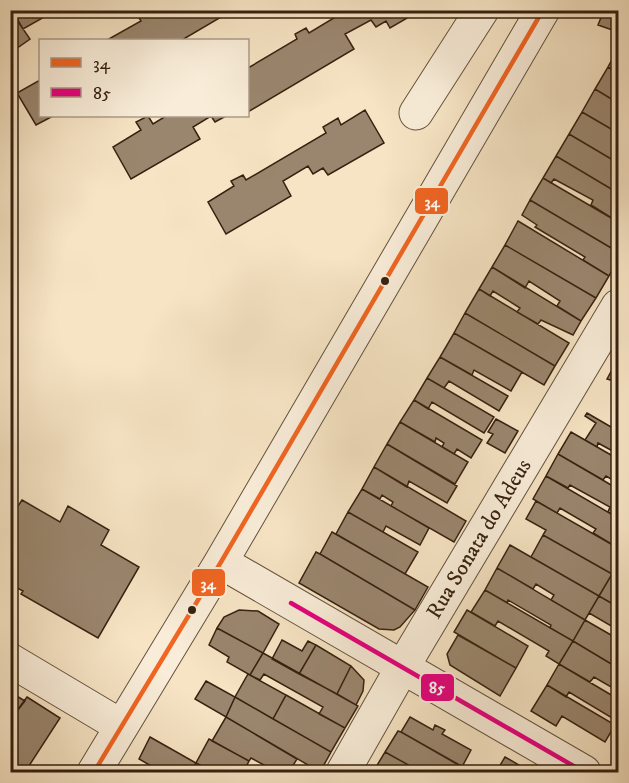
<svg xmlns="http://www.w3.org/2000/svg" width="629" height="783" font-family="'IM FELL DW Pica',serif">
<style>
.building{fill:#9a866e;stroke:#362110;stroke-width:1.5}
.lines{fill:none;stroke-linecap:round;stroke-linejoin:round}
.minor-casing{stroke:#66523d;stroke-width:35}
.minor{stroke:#f9edd9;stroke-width:33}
.bus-1-casing{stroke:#f9edd9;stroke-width:9}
.bus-2-casing{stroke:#f9edd9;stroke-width:9}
.bus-1{stroke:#f26522;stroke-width:4.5}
.bus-2{stroke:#e5007d;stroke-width:4.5}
.bus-dot{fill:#362110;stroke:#f9edd9;stroke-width:2}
.labels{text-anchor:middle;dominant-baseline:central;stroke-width:4.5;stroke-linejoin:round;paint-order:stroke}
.street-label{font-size:22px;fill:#362110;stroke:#f9edd9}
.line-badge{stroke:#f9edd9;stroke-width:2}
.badge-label{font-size:16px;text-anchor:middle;font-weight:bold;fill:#fff}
</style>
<rect width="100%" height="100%" fill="#f6e4c4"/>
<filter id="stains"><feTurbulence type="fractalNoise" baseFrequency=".00333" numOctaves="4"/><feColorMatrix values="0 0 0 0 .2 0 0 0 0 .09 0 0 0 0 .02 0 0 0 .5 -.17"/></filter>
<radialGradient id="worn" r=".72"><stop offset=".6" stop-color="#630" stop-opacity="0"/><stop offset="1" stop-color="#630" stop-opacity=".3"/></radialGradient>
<!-- building -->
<path class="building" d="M 10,10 L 30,39 L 13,51 L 10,47 Z
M 12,10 L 42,10 L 46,16 L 23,29 Z
M 140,10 L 148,10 L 151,15 L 159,10 L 233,10 L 182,40 L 107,40 L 141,21 L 136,13 Z
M 347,10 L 421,10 L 390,28 L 386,21 L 376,27 L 371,20 L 345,34 L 354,49 L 248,112 L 248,68 L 297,39 L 295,34 L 306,28 L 309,33 Z
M 604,10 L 618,10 L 618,32 L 598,25 Z
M 618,49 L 618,73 L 608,67 Z
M 608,67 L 618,73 L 618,103 L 595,89 Z
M 40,80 L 40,116 L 53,116 L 36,125 L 17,93 Z
M 595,89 L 618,103 L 618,133 L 582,112 Z
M 365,110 L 384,143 L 328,175 L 323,168 L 313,174 L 308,166 L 283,181 L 291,196 L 226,234 L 208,202 L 234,186 L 231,181 L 243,175 L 246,180 L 326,133 L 323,127 L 338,118 L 341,125 Z
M 582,112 L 618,133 L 618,163 L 569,134 Z
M 148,116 L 153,124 L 166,116 L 226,116 L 215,122 L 211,116 L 193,127 L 200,139 L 131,179 L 113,147 L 141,130 L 136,122 Z
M 569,134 L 618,163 L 618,193 L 556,156 Z
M 556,156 L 618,193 L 618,222 L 591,205 L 593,200 L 554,179 L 551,183 L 543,178 Z
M 543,178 L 618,222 L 618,252 L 530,200 Z
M 530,200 L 618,252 L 618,258 L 609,276 L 583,260 L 585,257 L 535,227 L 537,225 L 522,215 Z
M 518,221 L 609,276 L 596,298 L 505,245 Z
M 505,245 L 596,298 L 581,321 L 557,306 L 560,301 L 529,281 L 525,288 L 492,267 Z
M 492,267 L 581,321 L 573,335 L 541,320 L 538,324 L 517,312 L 520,308 L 493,291 L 490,296 L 479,289 Z
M 479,289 L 569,343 L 555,366 L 465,313 Z
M 465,313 L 555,366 L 544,385 L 454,333 Z
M 454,333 L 522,372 L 511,391 L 474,370 L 472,375 L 440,357 Z
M 440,357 L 508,396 L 499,411 L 449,381 L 444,388 L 427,378 Z
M 618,358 L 618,371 L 613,367 Z
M 613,368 L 618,371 L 614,381 L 607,379 Z
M 427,378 L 494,417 L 484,433 L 432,402 L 428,409 L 414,400 Z
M 414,400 L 482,440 L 471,458 L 457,449 L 454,454 L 442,447 L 444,443 L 436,438 L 435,442 L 400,422 Z
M 618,408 L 618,423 L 612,419 Z
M 587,413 L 618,431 L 618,454 L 598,443 L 597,447 L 585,440 L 596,423 L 585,416 Z
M 496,419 L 518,431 L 505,453 L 487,443 L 493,434 L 488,432 Z
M 400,422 L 468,462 L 455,484 L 387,444 Z
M 571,432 L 618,459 L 618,483 L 606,476 L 603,480 L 558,454 Z
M 387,444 L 457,486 L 447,503 L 409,481 L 407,487 L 374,467 Z
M 558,454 L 618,489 L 618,518 L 608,512 L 610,507 L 570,485 L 568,488 L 546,476 Z
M 374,467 L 466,521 L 454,542 L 391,506 L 393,502 L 382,495 L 380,499 L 362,489 Z
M 546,476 L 618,518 L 618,548 L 593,533 L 596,529 L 560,508 L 557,513 L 533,499 Z
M 362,489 L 429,528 L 420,545 L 386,526 L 383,532 L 348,512 Z
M 22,500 L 60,522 L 68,506 L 109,530 L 101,545 L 139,567 L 98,638 L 21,594 L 23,591 L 10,584 L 10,518 Z
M 536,501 L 618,548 L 618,562 L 612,574 L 543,535 L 546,530 L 526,519 Z
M 348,512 L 418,552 L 405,574 L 336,534 Z
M 332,532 L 428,587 L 415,610 L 320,554 Z
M 543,535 L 612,574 L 599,596 L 531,557 Z
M 510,545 L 599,596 L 585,620 L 551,600 L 554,595 L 536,584 L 533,589 L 497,568 Z
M 316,552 L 320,554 L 415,610 L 400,627 L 394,630 L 379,629 L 299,583 Z
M 618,562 L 618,578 L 612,574 Z
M 497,568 L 585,620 L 573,641 L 550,628 L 551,625 L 508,600 L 507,603 L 485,590 Z
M 612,574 L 618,578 L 618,607 L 599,596 Z
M 485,590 L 573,641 L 559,664 L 546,656 L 549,651 L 498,621 L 495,626 L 471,612 Z
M 599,596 L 618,607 L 618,630 L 589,613 Z
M 239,610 L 258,611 L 279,624 L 263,653 L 217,628 L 224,617 Z
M 467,610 L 528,646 L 516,668 L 454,632 Z
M 585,620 L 618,639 L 618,668 L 573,641 Z
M 217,628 L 263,653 L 250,675 L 227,662 L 229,657 L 209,645 Z
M 458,635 L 516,668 L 500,696 L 450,665 L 447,654 Z
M 282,640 L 302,651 L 308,641 L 316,645 L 299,674 L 272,659 Z
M 573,641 L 618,668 L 618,691 L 594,677 L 590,682 L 559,664 Z
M 316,645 L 351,666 L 337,694 L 299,674 Z
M 263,653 L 358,706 L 345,728 L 319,714 L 323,707 L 264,674 L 260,680 L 250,675 Z
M 559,664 L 618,699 L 617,721 L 569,692 L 566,697 L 547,685 Z
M 351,666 L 364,680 L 363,691 L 356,705 L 337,694 Z
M 248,674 L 286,695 L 273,719 L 235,697 Z
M 206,681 L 235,697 L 226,717 L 195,699 Z
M 547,685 L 615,725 L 605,742 L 562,716 L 556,726 L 531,711 Z
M 10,692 L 25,701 L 10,720 Z
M 286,695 L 345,728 L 331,752 L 273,719 Z
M 27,697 L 60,718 L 25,772 L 10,772 L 10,720 Z
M 235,697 L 331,752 L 320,772 L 226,717 Z
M 226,717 L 297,759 L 289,772 L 277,772 L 251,758 L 249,761 L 212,741 Z
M 410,717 L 433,730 L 435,725 L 445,730 L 442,734 L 471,750 L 462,767 L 401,732 Z
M 398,731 L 401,732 L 472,772 L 421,772 L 385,752 Z
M 150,737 L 196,763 L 190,772 L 162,772 L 139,759 Z
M 209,739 L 249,761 L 247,765 L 261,772 L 213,772 L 196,763 Z
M 385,752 L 421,772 L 373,772 Z
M 505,757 L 531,772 L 496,772 Z
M 196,763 L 213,772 L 190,772 Z"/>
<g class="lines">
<defs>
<path id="minor" d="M 416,113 L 482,10
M 221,562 L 584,772
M 10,660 L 121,726
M 94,772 L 221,562 L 543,10
M 343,772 L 402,668 L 618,306"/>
</defs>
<!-- minor casing -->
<use href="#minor" class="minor-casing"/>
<!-- minor -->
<use href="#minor" class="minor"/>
<defs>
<path id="bus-1" d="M 94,772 L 221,562 L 543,10"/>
<path id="bus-2" d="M 291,603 L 584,772"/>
</defs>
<!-- bus-1 casing -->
<use href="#bus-1" class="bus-1-casing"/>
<!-- bus-2 casing -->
<use href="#bus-2" class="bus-2-casing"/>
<!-- bus-1 -->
<use href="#bus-1" class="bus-1"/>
<!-- bus-2 -->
<use href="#bus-2" class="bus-2"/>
</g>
<!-- markers -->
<g class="bus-dot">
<circle cx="385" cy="281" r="5"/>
<circle cx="192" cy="610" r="5"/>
</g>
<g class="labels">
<!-- street labels -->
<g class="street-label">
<text transform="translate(479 539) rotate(-59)">Rua Sonata do Adeus</text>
</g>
</g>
<g class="line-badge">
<rect x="414" y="187" width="35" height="28" rx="6" fill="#f26522"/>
<rect x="191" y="568" width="35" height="29" rx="6" fill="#f26522"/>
<rect x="420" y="673" width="35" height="29" rx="6" fill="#e5007d"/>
</g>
<g class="badge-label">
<text x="432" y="207">34</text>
<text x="208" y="589">34</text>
<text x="437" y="693">85</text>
</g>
<!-- margin -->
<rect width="629" height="783" fill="none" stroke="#f6e4c4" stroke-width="36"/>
<rect x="12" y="12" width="605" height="759" fill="none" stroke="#362110" stroke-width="3"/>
<rect x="18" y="18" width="593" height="747" fill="none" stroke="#362110" stroke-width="1.5"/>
<!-- legend -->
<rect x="39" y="39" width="210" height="78" fill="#f9edd9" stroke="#ab9b89" stroke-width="1.5"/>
<rect x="51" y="58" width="30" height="9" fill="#f26522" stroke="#ab9b89" stroke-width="1.5"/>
<text x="93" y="69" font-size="18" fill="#362110">34</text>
<rect x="51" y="88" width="30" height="9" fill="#e5007d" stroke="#ab9b89" stroke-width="1.5"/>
<text x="93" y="99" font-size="18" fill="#362110">85</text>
<rect width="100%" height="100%" filter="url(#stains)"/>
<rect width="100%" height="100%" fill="url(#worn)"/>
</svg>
